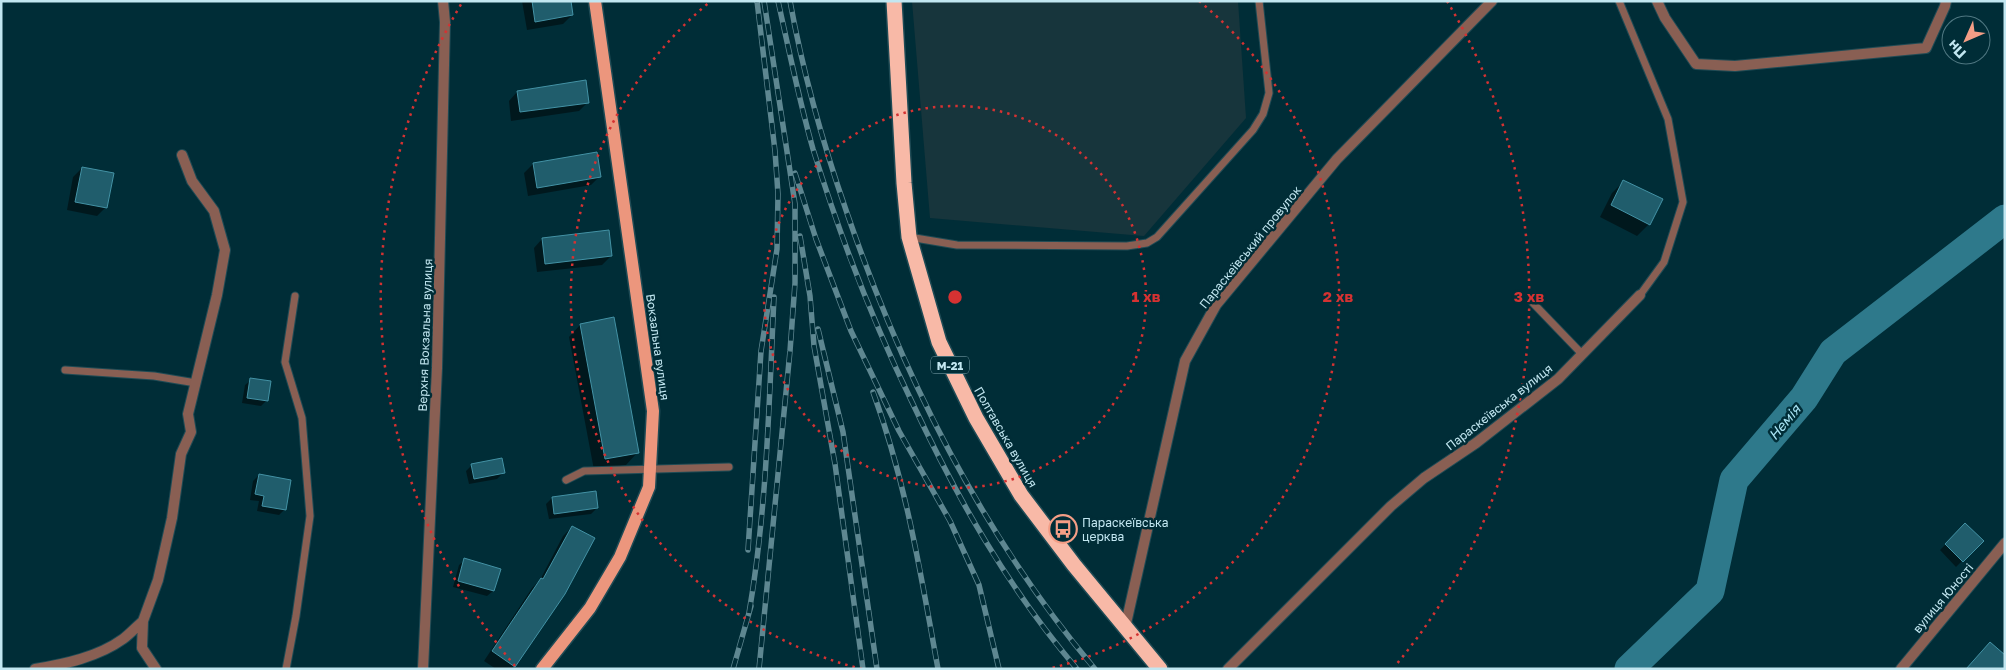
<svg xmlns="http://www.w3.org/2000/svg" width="2006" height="670" font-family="'Golos Text',sans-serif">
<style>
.built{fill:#17353c}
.shadow{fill:#0007}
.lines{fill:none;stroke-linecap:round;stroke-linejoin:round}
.river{stroke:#2e798b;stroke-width:29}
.building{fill:#205d6c;stroke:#4392a5}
.lane-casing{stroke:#1f4b55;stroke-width:9}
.street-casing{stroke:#1f4b55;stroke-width:12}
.primary-casing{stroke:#1f4b55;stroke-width:15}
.highway-casing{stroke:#1f4b55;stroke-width:18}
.lane{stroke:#895f53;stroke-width:7}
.street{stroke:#895f53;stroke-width:10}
.primary{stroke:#ec967d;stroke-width:12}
.highway{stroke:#f8b9a7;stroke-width:15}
.rail-casing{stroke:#5e8791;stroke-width:5.5}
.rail{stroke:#002d37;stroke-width:4;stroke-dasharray:11;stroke-linecap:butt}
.ring{fill:none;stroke:#d53232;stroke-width:2.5;stroke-dasharray:2.5 5}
.labels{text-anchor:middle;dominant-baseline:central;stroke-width:5;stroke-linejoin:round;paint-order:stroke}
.shield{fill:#002d37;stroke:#88afb9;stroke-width:1}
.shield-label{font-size:11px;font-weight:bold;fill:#c2e7f1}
.street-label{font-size:12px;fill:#c2e7f1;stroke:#002d37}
.poi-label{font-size:12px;fill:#c2e7f1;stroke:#002d37;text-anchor:start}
.water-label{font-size:14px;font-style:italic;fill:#aae5f5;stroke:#002d37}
.centre{fill:#d53232;stroke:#002d37;stroke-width:2.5}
.ring-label{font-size:15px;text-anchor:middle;font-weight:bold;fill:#d53232;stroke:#002d37;stroke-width:5;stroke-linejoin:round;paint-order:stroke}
</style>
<rect width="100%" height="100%" fill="#002d37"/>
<!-- built -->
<path class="built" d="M 912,1 L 1238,1 L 1246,118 L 1144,236 L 930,218 Z"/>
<!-- shadow -->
<path class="shadow" d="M 522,1 L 569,1 L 572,15 L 563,24 L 527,30 Z
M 517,92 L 588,102 L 579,111 L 511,121 L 509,101 Z
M 533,164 L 600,176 L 591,185 L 528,196 L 524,173 Z
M 82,168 L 106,207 L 97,216 L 67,210 L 73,177 Z
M 1624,181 L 1649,224 L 1637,236 L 1600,217 L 1612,193 Z
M 542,239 L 611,256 L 602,265 L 537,272 L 534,248 Z
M 580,325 L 637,453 L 626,465 L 594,470 L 569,337 Z
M 251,380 L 267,400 L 261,406 L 242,403 L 245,385 Z
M 472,465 L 503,473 L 497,479 L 469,484 L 466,471 Z
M 259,475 L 285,509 L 279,515 L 257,511 L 259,501 L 250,500 L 253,481 Z
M 552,498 L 597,508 L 591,514 L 549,519 L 546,504 Z
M 1965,525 L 1982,541 L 1956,567 L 1940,550 Z
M 572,527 L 514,666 L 511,669 L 496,669 L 484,661 L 532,588 L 540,580 L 563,536 Z
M 465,560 L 493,591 L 487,596 L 453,587 L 459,565 Z"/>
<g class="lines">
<!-- river -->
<path class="river" d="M 1629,669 L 1710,591 L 1734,480 L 1804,398 L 1833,352 L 2005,219"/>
</g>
<!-- building -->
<path class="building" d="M 532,1 L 571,1 L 573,15 L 535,22 Z
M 586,80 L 589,103 L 520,112 L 517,91 Z
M 597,152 L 601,177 L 537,188 L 533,163 Z
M 82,167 L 114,173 L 107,208 L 75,202 Z
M 1623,180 L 1663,199 L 1650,225 L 1611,205 Z
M 609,230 L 612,256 L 545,264 L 542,238 Z
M 614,317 L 639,453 L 605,459 L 580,324 Z
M 250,378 L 271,381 L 268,401 L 247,398 Z
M 502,458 L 505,473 L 474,479 L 471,464 Z
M 259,474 L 291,480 L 286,510 L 262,506 L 264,496 L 255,494 Z
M 596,491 L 598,508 L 554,514 L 552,497 Z
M 1965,523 L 1984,541 L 1963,562 L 1945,544 Z
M 572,526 L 595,538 L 565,594 L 515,667 L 492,651 L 541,578 L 543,579 Z
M 464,558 L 501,569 L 494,591 L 458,581 Z
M 1990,642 L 2005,655 L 2005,669 L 1966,669 Z"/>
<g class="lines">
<defs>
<path id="lane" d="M 1619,1 L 1668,119 L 1683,202 L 1664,262 L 1640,295
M 909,237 L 957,245 L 1127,246 L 1147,243 L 1157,237 L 1253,130 L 1263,114 L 1269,93 L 1259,1
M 1532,302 L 1582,354
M 65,370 L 154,376 L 196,383
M 566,480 L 584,471 L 729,467
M 286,669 L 296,616 L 310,516 L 302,418 L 285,362 L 295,296"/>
<path id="street" d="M 1657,1 L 1665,18 L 1696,64 L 1735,66 L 1926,48 L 1945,6 L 1946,1
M 1125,628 L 1185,361 L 1216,305 L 1337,159 L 1492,1
M 35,669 C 65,664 98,657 123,639 C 130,634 136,627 143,621
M 156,669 L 142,648 L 143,621 L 158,580 L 172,518 L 181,454 L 191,432 L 188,414 L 217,295 L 225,250 L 214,211 L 192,181 L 182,155
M 423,669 L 437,368 L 445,22 L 443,1
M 1228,669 L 1391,506 L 1424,478 L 1476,443 L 1558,379 L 1640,295
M 1901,669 L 2005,543"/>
<path id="primary" d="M 542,669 L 590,608 L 620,557 L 649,487 L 653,411 L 595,1"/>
<path id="highway" d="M 894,1 L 904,183 L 909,237 L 939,342 L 976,418 L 1021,495 L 1074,565 L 1160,669"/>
</defs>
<!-- lane casing -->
<use href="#lane" class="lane-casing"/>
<!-- street casing -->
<use href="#street" class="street-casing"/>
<!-- primary casing -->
<use href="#primary" class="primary-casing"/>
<!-- highway casing -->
<use href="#highway" class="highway-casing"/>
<!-- lane -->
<use href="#lane" class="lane"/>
<!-- street -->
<use href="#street" class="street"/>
<!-- primary -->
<use href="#primary" class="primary"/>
<!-- highway -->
<use href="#highway" class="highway"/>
<defs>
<path id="rail" d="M 778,1 C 789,50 799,100 813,149 C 840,236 872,320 912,402 C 957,498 1008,588 1077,669
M 790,1 C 803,73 823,144 847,213 C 903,376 983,536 1095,669
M 795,173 L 816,239 L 851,331 L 899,431 L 950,521 L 979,585 L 999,669
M 800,236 L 810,296 L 814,346 L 835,464 L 863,669
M 818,329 L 843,432 L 877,669
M 873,392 C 906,482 921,575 938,669
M 748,550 L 761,351 L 777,249 L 778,194 L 775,151 L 757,1
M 749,613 C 767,509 769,403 774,297
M 733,669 L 751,606
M 759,669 L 790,351 L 795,283 L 795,204 L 764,1"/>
</defs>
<!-- rail casing -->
<use href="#rail" class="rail-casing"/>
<!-- rail -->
<use href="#rail" class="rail"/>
</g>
<!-- distance rings -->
<g class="ring">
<circle cx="955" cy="297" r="191"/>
<path d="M862 669A383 383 0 0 1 711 1M1199 1A383 383 0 0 1 1048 669"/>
<path d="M515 666A574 574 0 0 1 463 1M1447 1A574 574 0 0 1 1395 666"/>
</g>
<!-- icons -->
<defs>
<symbol id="bus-ring" viewBox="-11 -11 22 22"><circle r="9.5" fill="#002d37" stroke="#f49e86" stroke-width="1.5"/><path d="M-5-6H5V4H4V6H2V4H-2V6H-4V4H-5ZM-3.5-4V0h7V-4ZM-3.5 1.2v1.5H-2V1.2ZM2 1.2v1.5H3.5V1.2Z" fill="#f49e86"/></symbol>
</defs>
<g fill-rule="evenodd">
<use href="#bus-ring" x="1047" y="513" width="32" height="32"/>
</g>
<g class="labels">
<!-- shield labels -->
<rect class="shield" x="931" y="356.5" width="38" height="17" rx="4"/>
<g class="shield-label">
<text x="950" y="365">М-21</text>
</g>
<!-- street labels -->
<g class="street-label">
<text transform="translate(1250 247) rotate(-51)">Параскеївський провулок</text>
<text transform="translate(425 335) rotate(-88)">Верхня Вокзальна вулиця</text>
<text transform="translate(658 347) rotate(82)">Вокзальна вулиця</text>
<text transform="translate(1499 407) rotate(-38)">Параскеївська вулиця</text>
<text transform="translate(1006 437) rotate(60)">Полтавська вулиця</text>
<text transform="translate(1943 598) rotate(-50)">вулиця Юності</text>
</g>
<!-- poi labels -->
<g class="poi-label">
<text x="1082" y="522">Параскеївська<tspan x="1082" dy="14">церква</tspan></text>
</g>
<!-- water labels -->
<g class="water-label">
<text transform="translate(1784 422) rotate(-50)">Немія</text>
</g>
</g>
<circle cx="955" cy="297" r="8" class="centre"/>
<g class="ring-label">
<text x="1146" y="302">1 хв</text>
<text x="1338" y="302">2 хв</text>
<text x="1529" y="302">3 хв</text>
</g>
<!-- border -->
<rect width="2006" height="670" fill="none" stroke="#c2e7f1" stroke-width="5"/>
<!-- north arrow -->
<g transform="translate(1966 40) rotate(225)"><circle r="24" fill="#002d37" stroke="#4e7781"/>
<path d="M0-4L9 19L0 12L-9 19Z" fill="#f49e86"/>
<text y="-8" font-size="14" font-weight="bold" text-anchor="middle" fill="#c2e7f1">Пн</text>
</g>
</svg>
